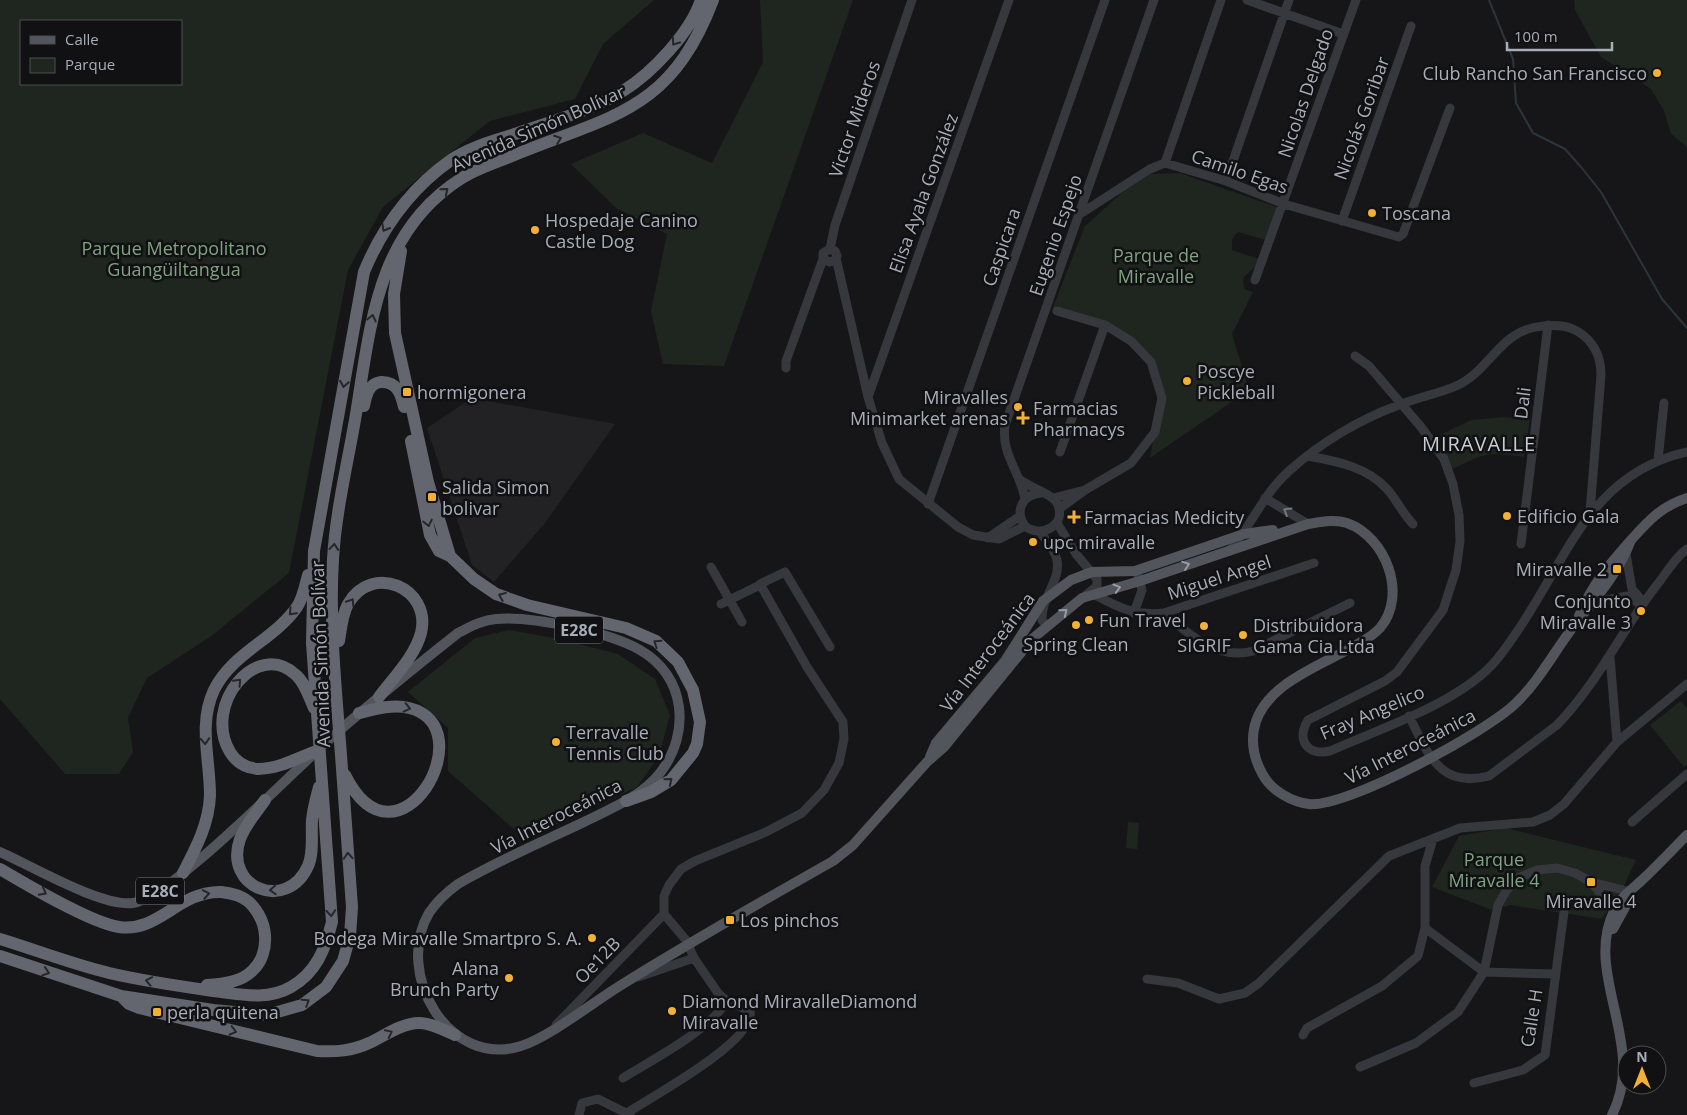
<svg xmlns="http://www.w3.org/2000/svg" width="1687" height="1115" font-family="'Open Sans',sans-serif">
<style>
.built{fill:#222225}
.green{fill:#1e261f;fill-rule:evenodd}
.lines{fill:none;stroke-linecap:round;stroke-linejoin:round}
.stream{stroke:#2c353c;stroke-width:2}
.minor{stroke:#37383d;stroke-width:9}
.major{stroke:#53555c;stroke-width:10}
.highway{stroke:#63666e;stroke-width:12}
.oneway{stroke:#26262a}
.oneway2{stroke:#757881}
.oneway3{stroke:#979ba6}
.poi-dot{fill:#f2b134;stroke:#111113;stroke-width:2}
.labels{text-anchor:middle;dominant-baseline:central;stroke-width:5;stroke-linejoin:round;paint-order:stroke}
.shield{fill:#111113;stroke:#7b7e86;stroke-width:1}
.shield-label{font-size:16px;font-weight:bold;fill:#a8adb8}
.poi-label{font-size:18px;fill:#a8adb8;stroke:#111113;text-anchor:start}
.street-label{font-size:18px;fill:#a8adb8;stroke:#111113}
.park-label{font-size:18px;fill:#7fa381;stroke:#111113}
.quarter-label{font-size:20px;letter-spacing:1px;fill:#c9ccd4;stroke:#111113}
</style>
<rect width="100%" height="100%" fill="#161618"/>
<!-- built -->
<path class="built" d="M 472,398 L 615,424 L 545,523 L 494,582 L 472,565 L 427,428 Z"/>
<!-- green -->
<path class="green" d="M 0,0 L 654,0 L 603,44 L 575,99 L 490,121 L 383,207 L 348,270 L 289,573 L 210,637 L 147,678 L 128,718 L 133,752 L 119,774 L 65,774 L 0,699 ZM 21,21 L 181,21 L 181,84 L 21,84 Z
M 760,0 L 853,0 L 724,366 L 663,364 L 651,311 L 667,234 L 616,208 L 571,164 L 643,133 L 712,163 L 763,62 Z
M 1574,0 L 1687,0 L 1687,150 L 1685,145 L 1671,134 L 1664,111 L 1651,89 L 1601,57 L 1575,10 Z
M 1180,173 L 1279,208 L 1269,241 L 1238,232 L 1232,239 L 1232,250 L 1262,260 L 1243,278 L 1244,289 L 1253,292 L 1232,334 L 1249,390 L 1150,458 L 1161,400 L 1152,365 L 1105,324 L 1053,307 L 1085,226 L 1124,191 L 1151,174 Z
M 1503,417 L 1530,419 L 1524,457 C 1486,452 1486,453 1453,469 L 1436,437 L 1471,420 Z
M 509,630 L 559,639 L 618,654 L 655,679 L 670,715 L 659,756 L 637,787 L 525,839 L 448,771 L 448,728 L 408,692 L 475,638 Z
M 1681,701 L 1687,709 L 1687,765 L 1684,767 L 1650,725 Z
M 1128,822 L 1139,823 L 1137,849 L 1126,848 Z
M 1506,828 L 1636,860 L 1624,886 L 1602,919 L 1510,905 L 1492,910 L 1432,887 L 1459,836 Z"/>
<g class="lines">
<!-- stream -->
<path class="stream" d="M 1489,0 L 1513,59 L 1516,103 L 1533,133 L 1565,149 L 1581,167 L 1601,192 L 1662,299 L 1687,328"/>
<!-- minor -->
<path class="minor" d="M 1247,0 L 1343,34
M 1165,163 L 1221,0
M 1226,181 L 1289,0
M 1080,214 L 1150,169 L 1165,163 L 1226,181 L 1284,204 L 1399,237 L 1403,234 L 1450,108
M 1342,221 L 1411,26
M 830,249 L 835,251 L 837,256 L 834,261 L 830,262 L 823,259 L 823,253 L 830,249 L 835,225 L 912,0
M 836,258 L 868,397 L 882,443 L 899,479 L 958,527 L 973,535 L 999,539 L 1025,526
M 1255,280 L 1356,0
M 1057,311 L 1105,325 L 1131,341 L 1151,362 L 1162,398 L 1155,432 L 1131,463 L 1085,490 L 1059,509
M 1355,356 L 1369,366 L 1421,427 L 1444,459 L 1453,484 L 1459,515 L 1460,541 L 1456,570 L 1443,610 L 1397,672 L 1385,681 L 1308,720 C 1296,740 1307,756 1330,751 C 1380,729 1452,705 1490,667 C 1500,657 1508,645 1516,633 C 1567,560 1589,474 1687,452
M 786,368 L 786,361 L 823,259
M 868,397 L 1009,0
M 1060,452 L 1105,325
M 1308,456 C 1336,461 1367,467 1387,489 C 1397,500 1402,513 1413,524
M 1658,460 L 1664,403
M 1020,480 C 1030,487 1053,495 1057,503 C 1068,525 1041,539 1025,526 C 1014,510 1023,494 1042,493
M 1053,498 L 1085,490
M 1265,498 L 1308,524
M 1025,499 C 1020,470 1001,456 1005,425 L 1154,0
M 928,504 L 1105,0
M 1057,523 L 1076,554 L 1097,579 L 1097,586 L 1086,595
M 1040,532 C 1046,540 1055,550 1057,560 C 1061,581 1041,597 1042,620 L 1047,626
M 988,538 L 1020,516
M 1521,544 L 1548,325
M 1231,549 C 1252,524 1264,493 1289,471 C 1320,443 1360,419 1399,405 C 1418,397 1438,394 1456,386 C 1492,370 1499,329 1544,326 C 1556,325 1567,325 1577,331 C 1594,341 1601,356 1601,375 L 1590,512
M 1626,554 L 1632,589 L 1643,602
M 711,567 L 742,622
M 1095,595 C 1118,607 1137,617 1164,613 L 1314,563
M 1596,602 L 1627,596 L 1638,603
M 721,604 L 760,585
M 1134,613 L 1142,590 L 1138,576
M 1164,613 C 1188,634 1218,661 1253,651 L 1350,603
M 1610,657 L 1617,742
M 1409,716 C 1428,753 1439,789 1489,776 L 1557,725 C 1599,682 1623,627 1660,581 C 1668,570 1676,557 1687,549
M 1632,822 L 1687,774
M 1591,882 L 1614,910
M 664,914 L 664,896 L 669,885 L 681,869 L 695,861 L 766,832 L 802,813 L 824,790 L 839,763 L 844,739 L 843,722 L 807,667 L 760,584 L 785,572 L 830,647
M 1425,928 L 1484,972 L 1554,974
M 638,977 L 694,958
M 1147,979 L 1178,983 L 1219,999 L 1245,993 L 1259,983 L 1389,856 L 1460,828 L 1533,822 L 1550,815 L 1564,804 L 1617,742 L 1687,684
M 556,1025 L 664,914
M 1303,1035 L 1307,1028 L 1382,986 L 1418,956 L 1425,928 L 1425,866 L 1433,839
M 1360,1067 L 1416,1043 L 1458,1012 L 1484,972 L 1498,905 L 1506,891 L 1518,878 L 1537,870 L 1557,868 L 1575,873 L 1591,882 L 1627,891
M 623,1078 C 652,1060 710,1030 727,1001
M 1474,1083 L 1523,1070 L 1545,1055 L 1564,912
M 627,1113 C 651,1097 756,1041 750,1011 L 727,1001 L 718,993 L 694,958 L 686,940 L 664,914
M 579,1115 L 582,1103 L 598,1099 L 630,1115"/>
<!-- major -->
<path class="major" d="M 1579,616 C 1593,583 1609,565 1632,539 C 1649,520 1662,506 1687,498
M 930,757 L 936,743 L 1005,661 L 1043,601 L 1071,580 L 1092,572 L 1135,571 L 1244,534 L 1273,530
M 0,852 C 32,866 101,907 133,903 C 170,899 296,768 332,737 C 373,701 415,667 458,633 C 470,627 482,620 496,619 C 532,616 609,632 640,650 C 686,676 691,733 660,773 C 641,797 610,809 584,822 C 542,842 499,860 458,884 C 447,892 437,901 429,913 C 394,973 448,1069 521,1046 C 549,1037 591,1004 618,987 C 688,943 761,902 833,861 L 853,845 L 927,762 L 944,747 L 1032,639 L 1082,598 L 1140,581 L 1308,524 C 1321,522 1334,519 1347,523 C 1386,537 1408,595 1380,628 C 1372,637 1361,642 1351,648 C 1317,667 1262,686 1254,729 C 1251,745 1255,761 1263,775 C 1272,791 1292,802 1309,804 C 1347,808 1488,731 1516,703 C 1540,680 1555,650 1576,623 C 1597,597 1619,572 1631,540
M 1613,929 L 1630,898
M 1612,1115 C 1648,1045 1583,975 1614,911 C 1620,898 1631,890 1641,881 C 1657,866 1672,850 1687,835"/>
<!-- highway -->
<path class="highway" d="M 401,251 L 394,294 L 395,333 L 428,482 L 450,556 L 474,579 L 496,594 L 527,605 L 626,628 L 656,641 L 678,662 L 693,690 L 700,722 L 697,744 L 693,753 L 671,780 L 651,792 L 626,801
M 364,406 C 365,401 366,395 369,390 C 371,386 376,382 382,382 C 397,382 401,394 404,407
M 411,441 L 430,535 L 439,551 L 450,556
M 339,641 C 341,629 342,615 348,604 C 372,562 432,588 421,633 C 415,656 394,677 379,697
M 314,708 C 309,697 305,683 296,675 C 257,638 202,705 230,752 C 236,762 246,768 258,769 C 278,769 298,758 316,751
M 345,775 C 398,881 486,726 409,708 C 393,704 375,709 359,713
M 265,800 C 256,813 245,825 240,839 C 223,888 287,913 308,866 C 314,853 311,835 312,820 C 313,809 316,798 319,787
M 0,869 C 27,885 91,923 119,927 C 159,933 178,891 221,892 C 231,893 241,895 249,902 C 258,911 264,923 265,935 C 266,948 262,962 253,970 C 242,982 223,984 207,985
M 183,873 C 196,848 209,824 210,795 C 210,759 198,724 214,690 C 232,653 274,640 297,607 C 303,598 305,586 308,575
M 0,939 C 36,950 72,964 109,973 C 143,981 178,986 213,991 C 239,994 267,1001 291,987 C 317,972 325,949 332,922 L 312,643 L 314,551 L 364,272 C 383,226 410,189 451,160 C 471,146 498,140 521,132 C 555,120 593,110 623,91 C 652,73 690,33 701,0
M 0,956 L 121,996 L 213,1010 L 267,1015 L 302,1005 L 326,987 L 343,961 L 350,936 L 352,907 C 348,856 345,806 341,755 C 336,690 329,624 333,559 C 336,508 349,458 357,408 C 371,320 379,230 462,178 C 476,169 495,163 512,156 C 611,115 670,113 713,0
M 123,998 L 129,1004 L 139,1008 L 317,1051 C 336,1052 352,1051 369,1043 C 384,1036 402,1023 419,1023 C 431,1023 444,1030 455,1035"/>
</g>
<!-- one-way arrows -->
<defs><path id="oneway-chevron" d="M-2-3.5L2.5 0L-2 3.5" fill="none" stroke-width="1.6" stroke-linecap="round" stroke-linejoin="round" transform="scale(1.25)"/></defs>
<g class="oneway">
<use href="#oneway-chevron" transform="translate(675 42) rotate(126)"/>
<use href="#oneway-chevron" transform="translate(558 139) rotate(-20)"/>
<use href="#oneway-chevron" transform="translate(445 191) rotate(-39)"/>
<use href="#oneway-chevron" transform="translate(385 228) rotate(120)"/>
<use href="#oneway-chevron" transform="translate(372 318) rotate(-77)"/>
<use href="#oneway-chevron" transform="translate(344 384) rotate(100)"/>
<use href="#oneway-chevron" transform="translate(428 523) rotate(78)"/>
<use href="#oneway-chevron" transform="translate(334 547) rotate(-85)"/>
<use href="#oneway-chevron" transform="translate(502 596) rotate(-158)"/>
<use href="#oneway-chevron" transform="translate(351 602) rotate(-58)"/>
<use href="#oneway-chevron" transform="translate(292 612) rotate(133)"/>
<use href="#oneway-chevron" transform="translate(657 643) rotate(-146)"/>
<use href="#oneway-chevron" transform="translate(238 682) rotate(-47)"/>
<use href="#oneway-chevron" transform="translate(407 708) rotate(13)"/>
<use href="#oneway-chevron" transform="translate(205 741) rotate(87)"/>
<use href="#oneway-chevron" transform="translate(669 781) rotate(-39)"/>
<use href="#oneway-chevron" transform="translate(348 856) rotate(-94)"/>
<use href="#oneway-chevron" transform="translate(273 890) rotate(177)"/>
<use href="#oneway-chevron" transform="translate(43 892) rotate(28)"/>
<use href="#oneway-chevron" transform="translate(206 894) rotate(-10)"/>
<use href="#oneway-chevron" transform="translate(331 913) rotate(86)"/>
<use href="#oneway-chevron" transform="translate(46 972) rotate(18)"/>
<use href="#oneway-chevron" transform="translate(149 981) rotate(-169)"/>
<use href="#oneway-chevron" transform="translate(306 1002) rotate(-33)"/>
<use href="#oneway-chevron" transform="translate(233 1031) rotate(14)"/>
<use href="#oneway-chevron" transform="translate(389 1033) rotate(-26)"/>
</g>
<use class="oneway2" href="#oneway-chevron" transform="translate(1287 511) rotate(-148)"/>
<g class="oneway3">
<use href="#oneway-chevron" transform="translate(1186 565) rotate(-19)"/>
<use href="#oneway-chevron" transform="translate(1117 588) rotate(-16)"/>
<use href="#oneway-chevron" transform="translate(1064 612) rotate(-39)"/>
</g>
<!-- markers -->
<g class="poi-dot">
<circle cx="1657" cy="73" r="5"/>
<circle cx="1372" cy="213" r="5"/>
<circle cx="535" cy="230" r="5"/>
<circle cx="1187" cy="381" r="5"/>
<rect x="402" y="387" width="10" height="10" rx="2.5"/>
<circle cx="1018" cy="407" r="5"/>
<path d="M1020.5 410.5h5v5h5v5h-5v5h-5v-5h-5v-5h5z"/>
<rect x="427" y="492" width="10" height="10" rx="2.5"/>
<circle cx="1507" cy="516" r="5"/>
<path d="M1071.5 509.5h5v5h5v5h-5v5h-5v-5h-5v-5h5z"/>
<circle cx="1033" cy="542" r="5"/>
<rect x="1612" y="564" width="10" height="10" rx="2.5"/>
<circle cx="1641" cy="611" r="5"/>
<circle cx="1089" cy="620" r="5"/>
<circle cx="1076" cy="625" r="5"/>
<circle cx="1204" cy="626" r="5"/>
<circle cx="1243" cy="635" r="5"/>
<circle cx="556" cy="742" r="5"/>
<rect x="1586" y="877" width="10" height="10" rx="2.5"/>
<rect x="725" y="915" width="10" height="10" rx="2.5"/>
<circle cx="592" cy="938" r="5"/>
<circle cx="509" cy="978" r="5"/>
<circle cx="672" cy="1011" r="5"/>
<rect x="152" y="1007" width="10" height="10" rx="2.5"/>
</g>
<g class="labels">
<!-- shield labels -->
<g class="shield">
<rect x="555" y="616.5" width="48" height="27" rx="4"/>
<rect x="136" y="877.5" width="48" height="27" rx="4"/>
</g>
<g class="shield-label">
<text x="579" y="630">E28C</text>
<text x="160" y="891">E28C</text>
</g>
<!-- poi labels -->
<g class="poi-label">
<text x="1647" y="73" text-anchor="end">Club Rancho San Francisco</text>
<text x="1382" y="213">Toscana</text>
<text x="545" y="220">Hospedaje Canino<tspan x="545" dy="21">Castle Dog</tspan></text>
<text x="1197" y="371">Poscye<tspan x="1197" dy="21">Pickleball</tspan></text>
<text x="417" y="392">hormigonera</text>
<text x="1008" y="397" text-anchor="end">Miravalles<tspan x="1008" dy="21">Minimarket arenas</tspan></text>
<text x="1033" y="408">Farmacias<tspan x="1033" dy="21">Pharmacys</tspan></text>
<text x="442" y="487">Salida Simon<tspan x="442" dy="21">bolivar</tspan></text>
<text x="1517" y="516">Edificio Gala</text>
<text x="1084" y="517">Farmacias Medicity</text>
<text x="1043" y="542">upc miravalle</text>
<text x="1607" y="569" text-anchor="end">Miravalle 2</text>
<text x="1631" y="601" text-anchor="end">Conjunto<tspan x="1631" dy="21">Miravalle 3</tspan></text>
<text x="1099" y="620">Fun Travel</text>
<text x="1253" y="625">Distribuidora<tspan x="1253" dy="21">Gama Cia Ltda</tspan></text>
<text x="1076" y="644" text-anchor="middle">Spring Clean</text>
<text x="1204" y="645" text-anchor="middle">SIGRIF</text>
<text x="566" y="732">Terravalle<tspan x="566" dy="21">Tennis Club</tspan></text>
<text x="1591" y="901" text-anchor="middle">Miravalle 4</text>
<text x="740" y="920">Los pinchos</text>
<text x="582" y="938" text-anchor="end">Bodega Miravalle Smartpro S. A.</text>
<text x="499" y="968" text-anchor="end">Alana<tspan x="499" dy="21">Brunch Party</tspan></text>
<text x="682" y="1001">Diamond MiravalleDiamond<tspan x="682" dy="21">Miravalle</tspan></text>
<text x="167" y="1012">perla quitena</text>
</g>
<!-- street labels -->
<g class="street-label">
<text transform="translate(1305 93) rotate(-71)">Nicolas Delgado</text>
<text transform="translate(1361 118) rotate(-70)">Nicolás Goribar</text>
<text transform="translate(854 119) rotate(-71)">Victor Mideros</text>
<text transform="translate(538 128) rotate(-24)">Avenida Simón Bolívar</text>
<text transform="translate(1240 171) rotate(19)">Camilo Egas</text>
<text transform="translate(923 193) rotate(-70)">Elisa Ayala González</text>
<text transform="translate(1055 235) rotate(-71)">Eugenio Espejo</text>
<text transform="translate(1001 247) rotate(-71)">Caspicara</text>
<text transform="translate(1522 403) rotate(-83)">Dali</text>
<text transform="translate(1219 577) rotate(-18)">Miguel Angel</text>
<text transform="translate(987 652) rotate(-53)">Vía Interoceánica</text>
<text transform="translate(320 654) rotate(-92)">Avenida Simón Bolívar</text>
<text transform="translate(1372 712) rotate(-23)">Fray Angelico</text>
<text transform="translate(1410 746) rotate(-27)">Vía Interoceánica</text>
<text transform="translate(556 816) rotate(-27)">Vía Interoceánica</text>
<text transform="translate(597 960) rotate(-46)">Oe12B</text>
<text transform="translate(1531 1018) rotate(-81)">Calle H</text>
</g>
<!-- park labels -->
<g class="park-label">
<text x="174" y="248">Parque Metropolitano<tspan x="174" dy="21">Guangüiltangua</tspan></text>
<text x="1156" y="255">Parque de<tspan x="1156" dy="21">Miravalle</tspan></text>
<text x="1494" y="859">Parque<tspan x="1494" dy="21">Miravalle 4</tspan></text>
</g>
<!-- quarter labels -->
<g class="quarter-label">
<text x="1479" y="443">MIRAVALLE</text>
</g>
</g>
<!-- legend -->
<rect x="20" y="20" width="162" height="65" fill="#111113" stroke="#4d4f55"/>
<rect x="30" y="36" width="25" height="8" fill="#53555c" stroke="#4d4f55"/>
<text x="65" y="45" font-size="15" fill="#a8adb8">Calle</text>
<rect x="30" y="58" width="25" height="15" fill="#1e261f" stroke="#4d4f55"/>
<text x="65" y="70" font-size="15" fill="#a8adb8">Parque</text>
<!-- north arrow -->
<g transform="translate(1642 1070)"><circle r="24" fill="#111113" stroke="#4d4f55"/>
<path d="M0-4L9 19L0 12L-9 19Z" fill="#f2b134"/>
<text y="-8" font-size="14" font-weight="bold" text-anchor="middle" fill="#a8adb8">N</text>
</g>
<!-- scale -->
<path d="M1507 42v8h105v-8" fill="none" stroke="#a8adb8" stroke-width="2.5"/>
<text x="1514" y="42" font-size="15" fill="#a8adb8" stroke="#111113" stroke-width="4" paint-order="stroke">100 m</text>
</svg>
